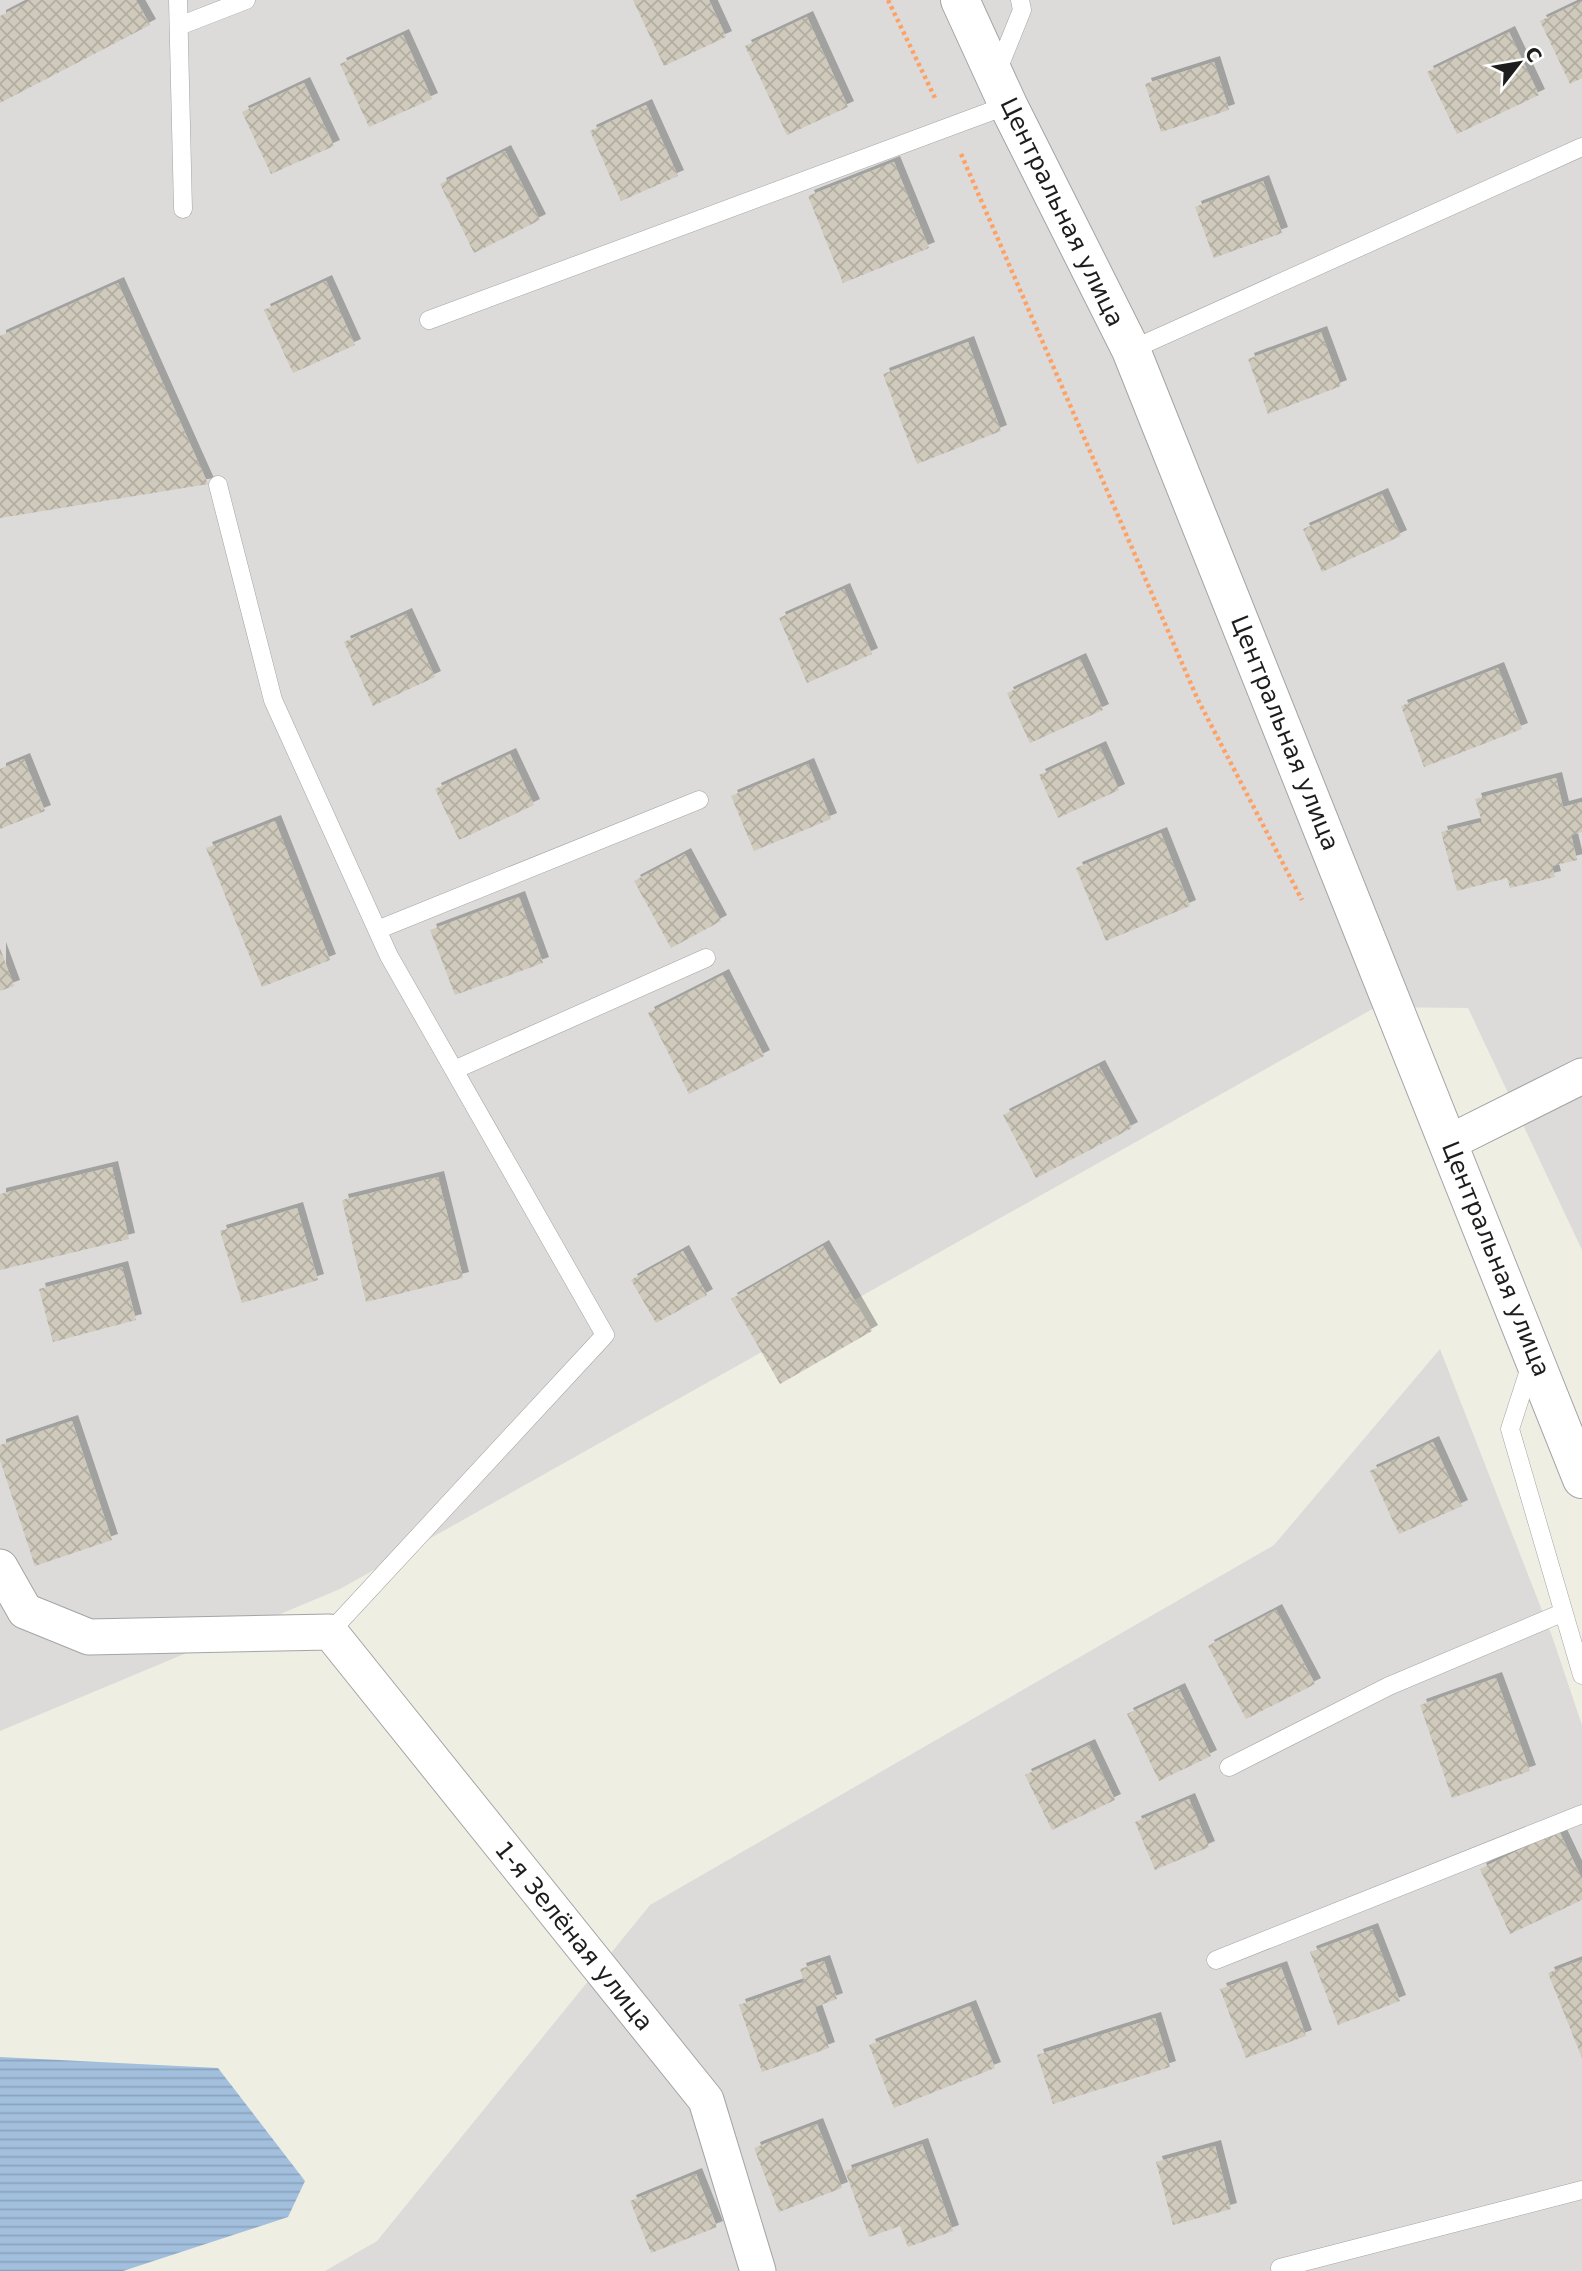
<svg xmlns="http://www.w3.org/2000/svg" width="1582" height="2271" font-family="'DejaVu Sans',sans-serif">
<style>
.residential{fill:#dcdbda}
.water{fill:url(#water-rules)}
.building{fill:url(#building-cross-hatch);filter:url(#shadow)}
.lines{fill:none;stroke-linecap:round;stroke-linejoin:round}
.service-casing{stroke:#a4a4a4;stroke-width:19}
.minor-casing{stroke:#a4a4a4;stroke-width:37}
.tertiary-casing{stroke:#a4a4a4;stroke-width:40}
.path{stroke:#fda266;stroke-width:4.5;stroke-dasharray:3.5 3.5;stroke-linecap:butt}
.service{stroke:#fff;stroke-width:18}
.minor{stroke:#fff;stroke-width:35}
.tertiary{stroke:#fff;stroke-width:38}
.labels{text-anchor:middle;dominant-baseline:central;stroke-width:5;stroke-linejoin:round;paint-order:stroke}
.street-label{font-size:24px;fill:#1d1d1d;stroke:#fff}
</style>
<defs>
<pattern id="water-rules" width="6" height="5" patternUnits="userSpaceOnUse" patternTransform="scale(1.75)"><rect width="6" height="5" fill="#a2bfde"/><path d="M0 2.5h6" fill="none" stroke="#8ba4be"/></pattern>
<pattern id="building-cross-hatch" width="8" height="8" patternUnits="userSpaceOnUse" patternTransform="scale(1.75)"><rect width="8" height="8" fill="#cfcabc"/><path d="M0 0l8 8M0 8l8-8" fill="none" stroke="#b1ada1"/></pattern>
<filter id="shadow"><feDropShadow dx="6" dy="-6" stdDeviation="0" flood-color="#0004"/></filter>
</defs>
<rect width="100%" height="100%" fill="#efeee3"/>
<!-- residential -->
<path class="residential" d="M 0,0 L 1582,0 L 1582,1250 L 1468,1008 L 1376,1007 L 340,1589 L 0,1731 Z
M 1440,1349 L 1552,1636 L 1582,1725 L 1582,2271 L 325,2271 L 377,2241 L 650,1905 L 1274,1545 Z"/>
<!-- water -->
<path class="water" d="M 0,2057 L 218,2068 L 305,2181 L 288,2217 L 123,2271 L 0,2271 Z"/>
<!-- building -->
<path class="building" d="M 31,0 L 136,0 L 150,25 L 0,103 L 0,16 Z
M 633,0 L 709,0 L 726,37 L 664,66 Z
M 1582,1 L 1582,78 L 1570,84 L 1540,21 Z
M 807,17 L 848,107 L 787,135 L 745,46 Z
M 1509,32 L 1539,95 L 1457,134 L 1427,72 Z
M 403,35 L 432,99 L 369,127 L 340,64 Z
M 1214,62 L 1229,110 L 1161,132 L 1145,84 Z
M 304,83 L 334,146 L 271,174 L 242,112 Z
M 646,105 L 678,176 L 621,201 L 590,131 Z
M 505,151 L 540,220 L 474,253 L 440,184 Z
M 894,162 L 929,248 L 843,283 L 808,196 Z
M 1263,181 L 1282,233 L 1214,258 L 1195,207 Z
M 326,281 L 355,345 L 293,373 L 264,310 Z
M 118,283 L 208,484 L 0,518 L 0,336 Z
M 1321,332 L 1341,386 L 1268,414 L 1248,359 Z
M 968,342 L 1001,431 L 917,464 L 883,374 Z
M 1382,494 L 1401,536 L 1322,572 L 1303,529 Z
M 844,589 L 872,654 L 807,683 L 779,618 Z
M 406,614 L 435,677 L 373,706 L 344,642 Z
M 1080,659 L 1103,710 L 1030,743 L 1007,693 Z
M 1498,668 L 1522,729 L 1424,767 L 1401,706 Z
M 1100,747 L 1119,790 L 1058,818 L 1039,775 Z
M 510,754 L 534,805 L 459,840 L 435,789 Z
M 24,759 L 45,811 L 0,829 L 0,769 Z
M 808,764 L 831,819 L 754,851 L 731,796 Z
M 1556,778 L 1563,807 L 1582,802 L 1582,832 L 1571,835 L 1577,860 L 1552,866 L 1555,877 L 1510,888 L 1507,878 L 1457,891 L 1441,832 L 1482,822 L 1475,799 Z
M 275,821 L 330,960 L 262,987 L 206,848 Z
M 1161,833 L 1190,906 L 1106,941 L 1076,868 Z
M 685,854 L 721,921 L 671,948 L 634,881 Z
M 519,897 L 543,963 L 455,995 L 430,930 Z
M 0,948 L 14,986 L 0,991 Z
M 723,975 L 764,1056 L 689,1094 L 648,1013 Z
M 1099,1066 L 1132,1128 L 1036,1178 L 1003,1115 Z
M 112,1167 L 129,1239 L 0,1270 L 0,1194 Z
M 438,1177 L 463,1278 L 366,1302 L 342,1200 Z
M 297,1208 L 318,1280 L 242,1303 L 220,1231 Z
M 823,1246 L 872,1331 L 780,1384 L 731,1299 Z
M 683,1251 L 707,1295 L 656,1323 L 631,1280 Z
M 122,1267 L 136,1320 L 53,1342 L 39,1289 Z
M 72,1421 L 112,1540 L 35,1566 L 0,1460 L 0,1445 Z
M 1433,1442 L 1462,1506 L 1399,1534 L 1370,1471 Z
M 1276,1610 L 1315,1684 L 1246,1719 L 1208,1646 Z
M 1496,1678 L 1530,1771 L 1452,1798 L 1420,1705 Z
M 1179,1689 L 1211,1756 L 1159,1781 L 1127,1714 Z
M 1089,1745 L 1115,1800 L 1052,1830 L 1025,1775 Z
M 1189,1799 L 1209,1847 L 1155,1870 L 1135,1822 Z
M 1559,1831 L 1582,1879 L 1582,1900 L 1510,1934 L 1480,1869 Z
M 1372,1929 L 1400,2001 L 1338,2025 L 1310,1952 Z
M 1582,1960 L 1582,2058 L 1548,1973 Z
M 824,1961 L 837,1999 L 815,2007 L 829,2048 L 762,2072 L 739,2005 L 804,1982 L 800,1969 Z
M 1281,1967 L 1306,2036 L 1246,2058 L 1220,1989 Z
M 970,2006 L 995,2068 L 894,2108 L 869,2045 Z
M 1155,2018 L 1170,2067 L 1053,2104 L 1037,2055 Z
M 817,2124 L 842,2188 L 779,2212 L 754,2148 Z
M 922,2144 L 953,2231 L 908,2247 L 900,2226 L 869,2237 L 845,2171 Z
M 1215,2146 L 1231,2209 L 1173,2225 L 1156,2162 Z
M 696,2174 L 717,2227 L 651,2253 L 630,2201 Z"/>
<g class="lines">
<defs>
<path id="service" d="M 178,0 L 183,209
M 179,26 L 246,0
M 997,72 L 1022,10 L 1020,0
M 429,320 L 1008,105
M 1131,350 L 1582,147
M 218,485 L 273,700 L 389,956 L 605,1335 L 330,1632
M 377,930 L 699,800
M 454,1070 L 706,958
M 1531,1364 L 1510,1429 L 1582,1675
M 1229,1767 L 1389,1686 L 1562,1613
M 1216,1960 L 1582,1814
M 1280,2268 L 1582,2190"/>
<path id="minor" d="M 1450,1142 L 1582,1076
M 0,1567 L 25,1611 L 89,1637 L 330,1632 L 706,2100 L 758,2271"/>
<path id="tertiary" d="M 960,0 L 1008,105 L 1131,350 L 1582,1479"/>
</defs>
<!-- service casing -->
<use href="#service" class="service-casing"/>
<!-- minor casing -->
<use href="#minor" class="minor-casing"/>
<!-- tertiary casing -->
<use href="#tertiary" class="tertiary-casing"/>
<!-- path -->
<path class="path" d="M 888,0 L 935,98
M 961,154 L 1198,700 L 1302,900"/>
<!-- service -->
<use href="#service" class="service"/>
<!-- minor -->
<use href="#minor" class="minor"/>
<!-- tertiary -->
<use href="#tertiary" class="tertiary"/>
</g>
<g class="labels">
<!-- street labels -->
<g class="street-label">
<text transform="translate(1062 212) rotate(64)">Центральная улица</text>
<text transform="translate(1285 733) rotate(68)">Центральная улица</text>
<text transform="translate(1496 1259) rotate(68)">Центральная улица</text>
<text transform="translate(574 1936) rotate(51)">1-я Зелёная улица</text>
</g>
</g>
<!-- north arrow -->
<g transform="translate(1519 63) rotate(59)" stroke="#ffffff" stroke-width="5" paint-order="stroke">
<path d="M0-5L12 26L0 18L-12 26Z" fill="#1d1d1d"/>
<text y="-10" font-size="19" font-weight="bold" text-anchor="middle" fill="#1d1d1d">С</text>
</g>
</svg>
